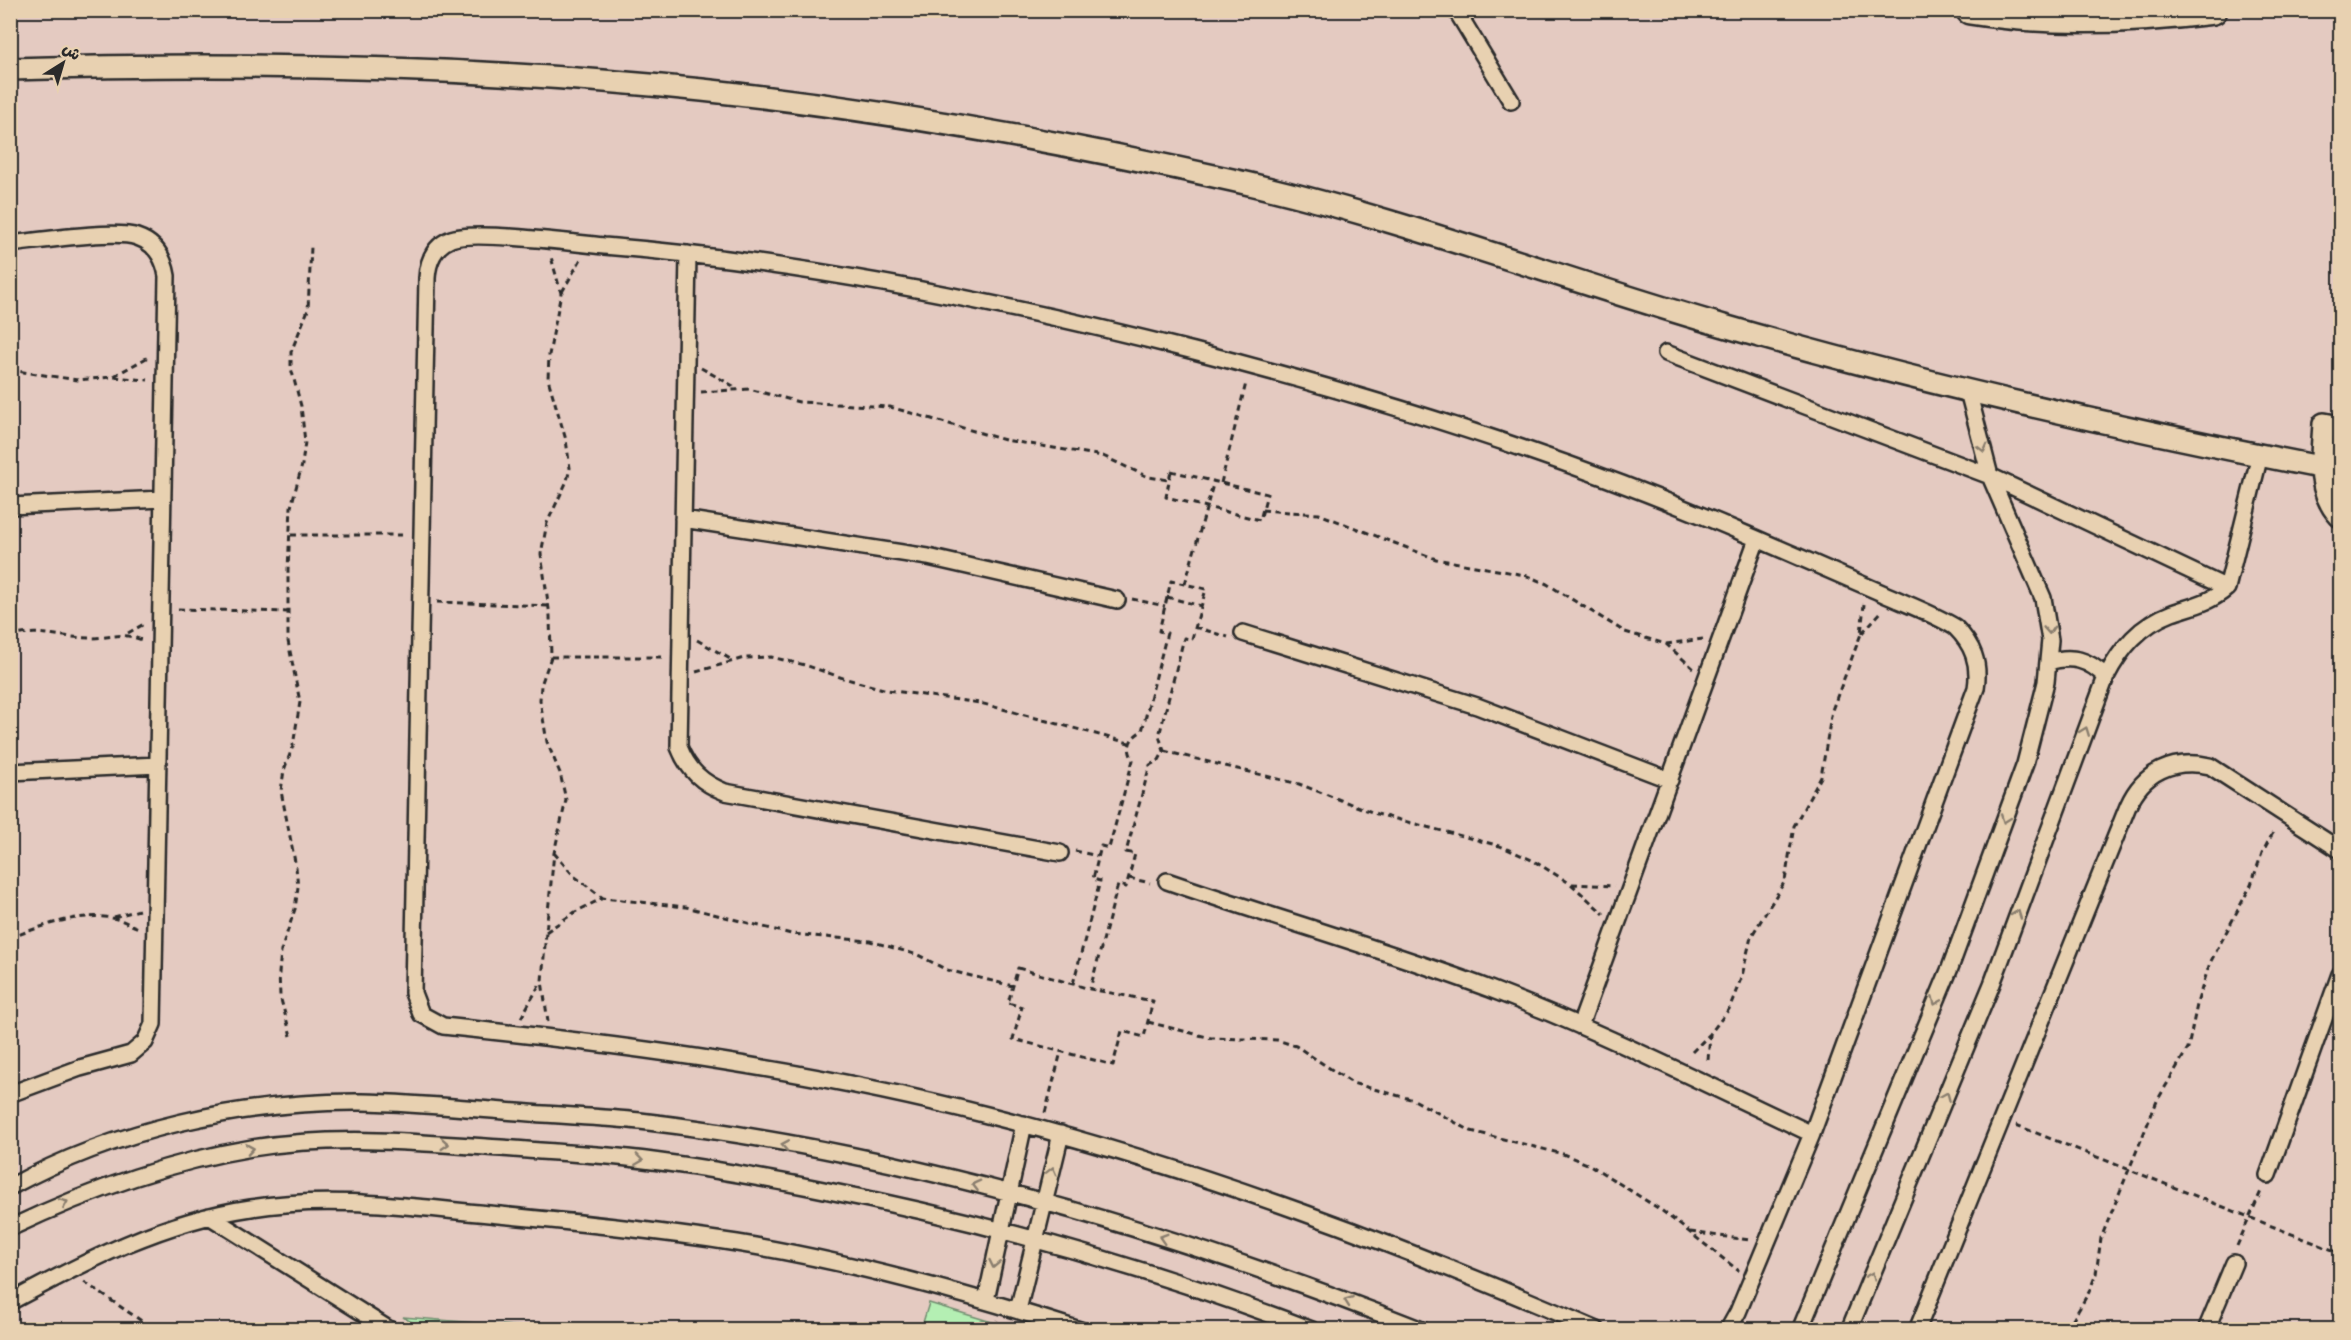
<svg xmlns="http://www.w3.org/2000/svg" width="2351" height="1340" font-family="'Playpen Sans','Playpen Sans Arabic',sans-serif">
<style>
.green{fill:#b4efb3;stroke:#708d6f;stroke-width:1.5}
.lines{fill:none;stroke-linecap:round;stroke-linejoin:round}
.street-casing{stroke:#2b2b2b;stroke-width:20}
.secondary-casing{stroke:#2b2b2b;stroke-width:26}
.highway-casing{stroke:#2b2b2b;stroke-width:32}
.path{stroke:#2b2b2b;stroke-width:3;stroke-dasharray:6 4.5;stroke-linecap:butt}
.street{stroke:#e8d1b1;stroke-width:15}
.secondary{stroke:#e8d1b1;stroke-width:21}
.highway{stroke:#e8d1b1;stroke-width:27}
.oneway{stroke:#8a7e6e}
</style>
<rect width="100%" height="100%" fill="#e4cac1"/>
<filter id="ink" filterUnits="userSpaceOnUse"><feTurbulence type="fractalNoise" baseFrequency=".0167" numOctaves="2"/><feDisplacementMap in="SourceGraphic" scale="12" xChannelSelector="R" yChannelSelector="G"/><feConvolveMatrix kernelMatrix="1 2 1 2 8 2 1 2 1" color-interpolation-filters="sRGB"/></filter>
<g filter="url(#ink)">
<!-- green -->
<path class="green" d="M 929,1303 L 1015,1329 L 921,1329 Z
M 403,1317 L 551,1329 L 423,1329 Z"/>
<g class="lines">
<defs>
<path id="street" d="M 1456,10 L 1511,101
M 10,244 C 38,241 115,229 137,237 C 155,243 164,258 167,276 L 153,1024 L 145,1042 L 131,1054 L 80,1068 L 10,1094
M 688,254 L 679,747 C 688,770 702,783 725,792 L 1060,853
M 1666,353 L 1990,476 L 2227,588
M 10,506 L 163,499
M 683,519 L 928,557 L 1117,600
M 1243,633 L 1477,706 L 1670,780
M 2048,662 C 2072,655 2088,659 2106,677
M 10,772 L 158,765
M 1167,881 C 1274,918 1384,949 1490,989 C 1600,1031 1706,1084 1812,1134
M 1580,1026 L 1757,539
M 2268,1175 L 2340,974
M 10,1187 C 116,1129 242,1101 362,1102 C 418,1103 474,1109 530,1113 C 567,1116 603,1117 640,1121 C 906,1152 1174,1232 1422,1330
M 209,1216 L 390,1330
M 10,1228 C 88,1191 167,1162 252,1148 C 340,1134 426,1143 514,1149 C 552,1152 590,1154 628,1158 C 690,1165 753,1176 814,1188 C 984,1221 1150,1268 1312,1330
M 986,1300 L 1024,1124
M 10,1302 C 88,1260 163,1221 251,1208 C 331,1195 410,1207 489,1214 C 572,1222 654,1230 737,1243 C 854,1262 968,1294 1080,1330
M 1018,1310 L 1061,1134
M 1597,1330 C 1401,1245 1202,1170 995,1117 C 814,1070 629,1045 443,1026 L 421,1014 L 413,993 L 427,278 C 428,261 434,246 451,239 C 473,230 575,243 604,246 C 803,262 1002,302 1194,351 C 1385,400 1574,459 1755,538 C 1797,556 1839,574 1882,593 C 1906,604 1932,613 1955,627 C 1973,645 1980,663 1976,688 L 1812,1134 L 1738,1312 L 1728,1330
M 1800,1330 L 1950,968 L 2025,764 L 2046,682 L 2050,640 L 2043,598 L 1990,476 L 1968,391
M 1849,1330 L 1992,984 L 2106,677 C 2121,648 2140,625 2172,613 C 2192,606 2210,603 2227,588 L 2260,455
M 1917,1330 L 2128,806 C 2143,772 2173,758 2210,766 L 2340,850
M 2206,1330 L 2234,1263"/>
<path id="secondary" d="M 10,69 C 241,62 473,66 702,90 C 880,109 1058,141 1232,180 C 1399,217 1560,279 1724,326 C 1927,385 2133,431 2340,471
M 2340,427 L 2324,424 C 2322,457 2316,490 2340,516"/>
<path id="highway" d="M 1970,10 C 2050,23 2133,20 2213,10"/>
</defs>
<!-- street casing -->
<use href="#street" class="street-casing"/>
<!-- secondary casing -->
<use href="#secondary" class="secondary-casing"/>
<!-- highway casing -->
<use href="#highway" class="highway-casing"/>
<!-- path -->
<path class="path" d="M 562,292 L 581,259
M 701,368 L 735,387
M 10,370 L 78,380 L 113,377 L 148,380
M 114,376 L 150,356
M 701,392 L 749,389 L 799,402 L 890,407 L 1005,440 L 1103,456 L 1148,477 L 1169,480
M 1171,471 L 1267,494 L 1260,520 L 1166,497 Z
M 1221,483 L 1246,383
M 1262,510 L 1319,514 L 1436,559 L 1525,575 L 1547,584 L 1625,632 L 1666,644 L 1694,669
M 291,535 L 406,535
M 1185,584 L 1214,481
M 1167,597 L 1201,606
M 1132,599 L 1165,606
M 437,602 L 549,606
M 178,609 L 288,612
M 1195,627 L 1228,637
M 128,633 L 144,624
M 1862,633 L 1882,611
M 10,636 C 42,629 60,638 90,638 C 113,638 121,631 144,641
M 697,640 L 732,660
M 1666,644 L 1703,639
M 551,657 L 666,657
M 696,672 L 744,658 L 771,657 L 805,665 L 843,678 L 887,690 L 980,703 L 1129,743
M 1164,751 L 1299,784 L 1377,814 L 1500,846 L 1532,860 L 1571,884 L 1604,914
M 1075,851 L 1098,856
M 554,853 L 574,876 L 603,898 L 686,907 L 791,934 L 870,941 L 918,955 L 947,970 L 1013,986
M 1129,878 L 1150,883
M 1572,884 L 1614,886
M 114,917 L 139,910
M 546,932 L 575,912 L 603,898
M 10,938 C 42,926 78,912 112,918 C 121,919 130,925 139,928
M 1018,968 L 1090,989 L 1153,1001 L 1144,1037 L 1122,1031 L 1113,1065 L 1013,1039 L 1022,1007 L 1008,1003 Z
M 1073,984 L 1100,881 L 1093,879 L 1101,846 L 1109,848 L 1133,760 C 1126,748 1129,738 1142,731 L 1167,633 L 1159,631 L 1171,581 L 1206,589 L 1192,639 L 1184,638 L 1159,736 L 1164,751 L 1159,760 L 1150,765 L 1126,852 L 1135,854 L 1126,887 L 1118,885 L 1090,989
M 521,1018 L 541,982
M 548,1022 L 542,981 L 546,932 L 554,853 L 566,800 L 560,773 L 547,742 L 540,700 L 541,685 L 551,657 L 550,616 L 541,554 L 547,523 L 567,481 L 570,468 L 566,440 L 548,379 L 549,355 L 561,293 L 551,257
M 1148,1022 L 1211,1038 L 1277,1040 L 1296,1046 L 1352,1083 L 1414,1100 L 1471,1131 L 1563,1154 L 1590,1165 L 1661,1210 L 1739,1271
M 291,1036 L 280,996 L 279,973 L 281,951 L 295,909 L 298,887 L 296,867 L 281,791 L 284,770 L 293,746 L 300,702 L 288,641 L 288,569 L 291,507 L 302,465 L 305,442 L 301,406 L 291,368 L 291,352 L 308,310 L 311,247
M 1692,1052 L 1710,1034 L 1729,1009 L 1742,976 L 1751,937 L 1785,881 L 1794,826 L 1821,777 L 1832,710 L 1861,634 L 1864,604
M 1708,1060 L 1710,1035
M 1045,1113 L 1061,1052
M 2016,1125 L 2340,1253
M 1690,1232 L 1749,1240
M 2237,1246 L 2262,1189
M 84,1282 L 155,1330
M 993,1330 L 997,1320
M 2067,1330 L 2089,1292 L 2096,1274 L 2101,1238 L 2157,1101 L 2188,1048 L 2198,1000 L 2210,963 L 2251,885 L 2262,853 L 2274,831"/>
<!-- street -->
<use href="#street" class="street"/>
<!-- secondary -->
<use href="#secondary" class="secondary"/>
<!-- highway -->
<use href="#highway" class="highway"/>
</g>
<!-- one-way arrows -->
<defs><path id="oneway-chevron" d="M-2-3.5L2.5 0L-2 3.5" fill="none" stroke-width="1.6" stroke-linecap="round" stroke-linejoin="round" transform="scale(1.5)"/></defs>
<g class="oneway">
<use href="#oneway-chevron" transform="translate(1983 448) rotate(76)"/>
<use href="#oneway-chevron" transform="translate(2049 630) rotate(86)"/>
<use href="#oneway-chevron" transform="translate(2085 731) rotate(-69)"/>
<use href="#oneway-chevron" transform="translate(2005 819) rotate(110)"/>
<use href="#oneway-chevron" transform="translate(2017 914) rotate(-70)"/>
<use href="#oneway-chevron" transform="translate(1936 1001) rotate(113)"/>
<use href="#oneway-chevron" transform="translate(1946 1096) rotate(-67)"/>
<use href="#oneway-chevron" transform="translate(445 1144) rotate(4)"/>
<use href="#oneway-chevron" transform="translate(785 1145) rotate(-170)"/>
<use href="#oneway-chevron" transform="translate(250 1149) rotate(-9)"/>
<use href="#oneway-chevron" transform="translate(639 1160) rotate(8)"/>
<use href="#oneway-chevron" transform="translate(1052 1171) rotate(-76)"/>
<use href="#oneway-chevron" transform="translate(976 1185) rotate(-166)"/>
<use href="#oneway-chevron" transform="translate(64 1203) rotate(-23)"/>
<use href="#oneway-chevron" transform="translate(1163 1238) rotate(-163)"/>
<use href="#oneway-chevron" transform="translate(994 1264) rotate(102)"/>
<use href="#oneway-chevron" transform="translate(1871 1276) rotate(-67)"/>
<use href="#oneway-chevron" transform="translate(1348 1301) rotate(-160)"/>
</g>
</g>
<!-- margin -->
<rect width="2351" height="1340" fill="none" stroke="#e8d1b1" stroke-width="36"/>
<rect x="18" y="18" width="2315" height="1304" fill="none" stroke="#2b2b2b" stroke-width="2" filter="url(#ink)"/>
<!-- north arrow -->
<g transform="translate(63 63) rotate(37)" stroke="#e8d1b1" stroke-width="4.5" paint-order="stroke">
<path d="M0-4.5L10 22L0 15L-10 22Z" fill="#2b2b2b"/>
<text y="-9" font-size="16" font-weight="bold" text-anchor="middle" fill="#2b2b2b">ش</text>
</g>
</svg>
